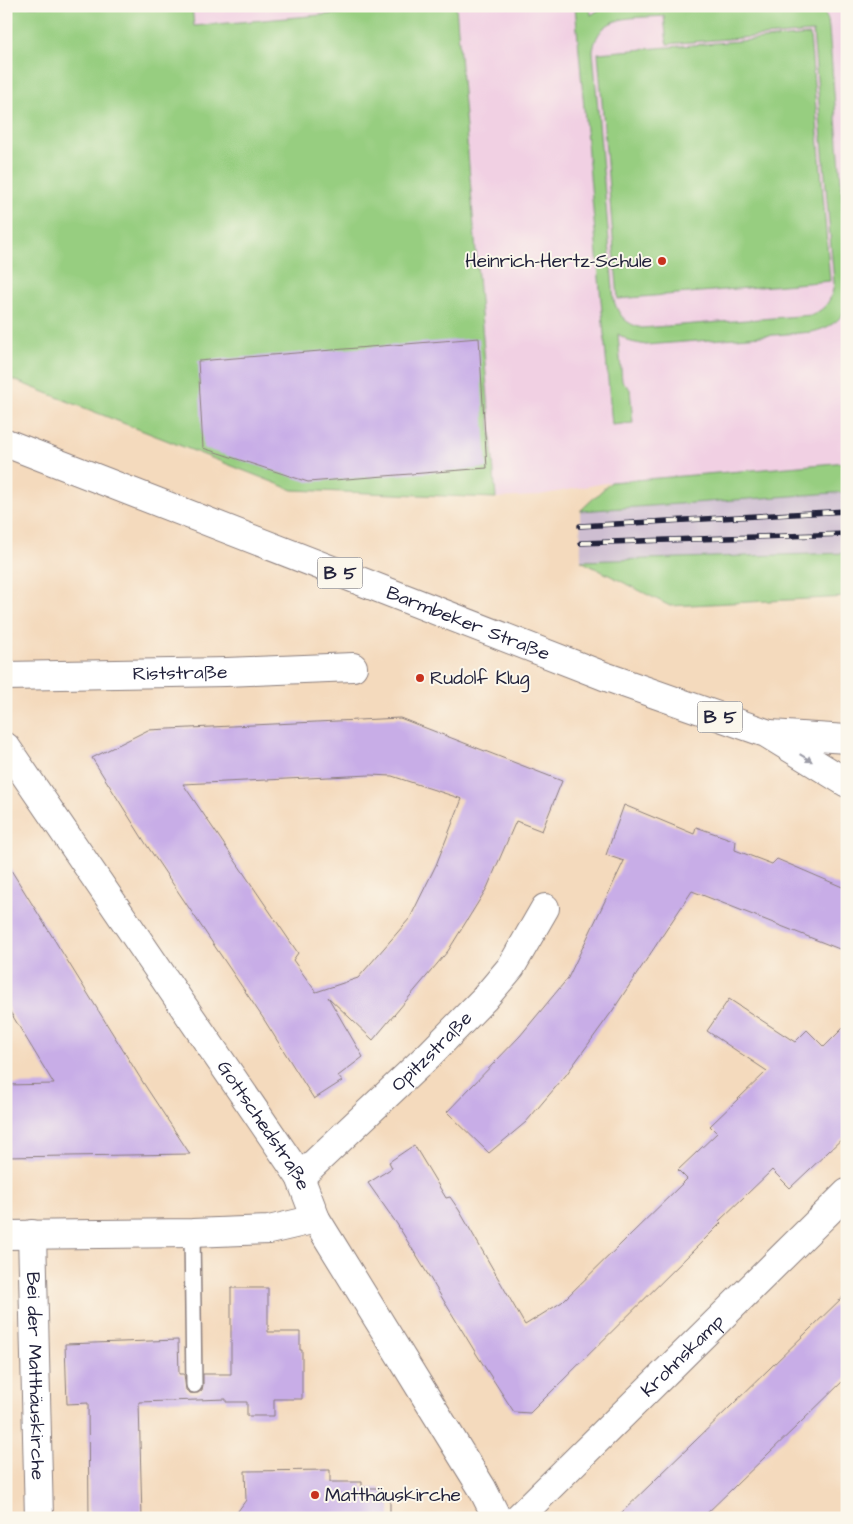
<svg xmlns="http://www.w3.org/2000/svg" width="853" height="1524" font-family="'Architects Daughter',sans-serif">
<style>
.built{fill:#f1d0e3}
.industrial{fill:#cebed1}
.green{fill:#97ce80;stroke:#5c785e;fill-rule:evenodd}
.building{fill:#c8ade7;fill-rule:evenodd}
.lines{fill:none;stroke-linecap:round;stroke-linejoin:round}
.service-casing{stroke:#8b7e7c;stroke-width:18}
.minor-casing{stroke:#8b7e7c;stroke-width:30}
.primary-casing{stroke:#8b7e7c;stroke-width:30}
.service{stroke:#fff;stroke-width:15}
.minor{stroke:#fff;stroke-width:28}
.primary{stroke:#fff;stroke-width:28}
.rail-casing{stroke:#22223b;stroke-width:5.5}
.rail{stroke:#fbf7ec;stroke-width:4;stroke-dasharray:11;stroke-linecap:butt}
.oneway{fill:#9c9ca7}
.poi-dot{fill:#c8321e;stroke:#fbf7ec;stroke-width:2}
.labels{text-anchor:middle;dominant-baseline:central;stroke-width:4;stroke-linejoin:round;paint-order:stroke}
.shield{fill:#fbf7ec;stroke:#636270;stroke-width:1}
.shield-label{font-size:18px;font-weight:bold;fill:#22223b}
.poi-label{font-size:19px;fill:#22223b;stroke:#fbf7ec;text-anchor:start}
.street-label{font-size:19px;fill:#22223b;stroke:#fbf7ec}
</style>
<rect width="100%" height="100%" fill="#fbf7ec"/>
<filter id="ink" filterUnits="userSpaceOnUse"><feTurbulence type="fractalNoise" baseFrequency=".02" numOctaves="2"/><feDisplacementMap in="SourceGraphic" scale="10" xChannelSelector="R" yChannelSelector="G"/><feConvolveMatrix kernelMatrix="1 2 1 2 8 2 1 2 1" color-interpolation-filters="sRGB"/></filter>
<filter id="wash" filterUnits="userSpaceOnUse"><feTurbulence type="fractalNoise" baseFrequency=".0096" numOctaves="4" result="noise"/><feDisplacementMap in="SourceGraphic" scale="20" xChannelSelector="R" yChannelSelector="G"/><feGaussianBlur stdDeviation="1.12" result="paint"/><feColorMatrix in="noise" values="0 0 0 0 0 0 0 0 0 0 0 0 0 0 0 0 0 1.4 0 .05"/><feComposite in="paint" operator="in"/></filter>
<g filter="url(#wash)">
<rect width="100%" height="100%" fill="#f4dabd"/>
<!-- built -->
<path class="built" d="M 192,6 L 425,6 L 193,26 Z
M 456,6 L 847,6 L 847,462 L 611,482 L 534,496 L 496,498 Z"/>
<!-- industrial -->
<path class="industrial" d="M 847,492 L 847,553 L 581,561 L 580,511 Z"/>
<!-- green -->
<path class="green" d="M 6,6 L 192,6 L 194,26 L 425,6 L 456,6 L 496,498 L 293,490 L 6,377 Z
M 575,6 L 590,6 L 591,15 L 605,6 L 821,6 L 828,20 L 829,29 L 847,258 L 847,306 C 841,322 828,328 812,332 L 646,345 L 631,342 L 618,334 L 622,381 L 630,389 L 633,423 L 612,425 ZM 664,16 L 667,44 L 813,32 L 834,283 C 832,299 827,308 812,315 L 642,328 C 626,324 619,316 614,301 L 593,51 C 599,12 633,19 664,16 Z
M 810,35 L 830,281 L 618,299 L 598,53 Z
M 847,462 L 847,492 L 580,511 L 611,482 Z
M 847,553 L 847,597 L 670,606 L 581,561 Z"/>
<g id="blocks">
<!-- building -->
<path class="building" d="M 479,338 L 487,468 L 308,482 L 203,448 L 198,361 Z
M 400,718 L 562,781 L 542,831 L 516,821 L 487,888 L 448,951 L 373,1040 L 328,997 L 363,1057 L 338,1076 L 342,1081 L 314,1099 L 263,1018 L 146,844 L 92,758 L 148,730 ZM 370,775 L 392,776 L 462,799 L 436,865 L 410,918 L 358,978 L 316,992 L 293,960 L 298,953 L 183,784 Z
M 624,805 L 694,834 L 696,827 L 736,841 L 735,850 L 772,864 L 777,859 L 847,889 L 847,952 L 692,891 L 613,1010 L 566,1075 L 526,1122 L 489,1153 L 447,1112 L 520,1036 L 568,978 L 624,861 L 606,855 Z
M 6,862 L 144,1084 L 190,1154 L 6,1157 L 6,1085 L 54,1084 L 6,1005 Z
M 729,999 L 795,1042 L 807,1030 L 824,1047 L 847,1024 L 847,1134 L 790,1188 L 772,1170 L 719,1221 L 721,1223 L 530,1413 L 514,1412 L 477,1355 L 397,1224 L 368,1183 L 392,1168 L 389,1162 L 414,1145 L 446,1198 L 450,1197 L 459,1210 L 525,1325 L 562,1302 L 687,1179 L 678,1170 L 717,1133 L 710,1126 L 767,1071 L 707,1031 Z
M 231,1288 L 268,1288 L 268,1332 L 300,1332 L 300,1350 L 302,1350 L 302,1399 L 274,1399 L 274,1416 L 247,1416 L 247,1402 L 226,1402 L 226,1399 L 139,1402 L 142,1518 L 89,1518 L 88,1403 L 67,1404 L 65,1344 L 178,1340 L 179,1374 L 184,1374 L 186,1390 L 190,1393 L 198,1393 L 202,1390 L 203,1385 L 203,1374 L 231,1374 Z
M 847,1293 L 847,1377 L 799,1424 L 702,1518 L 616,1518 Z
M 330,1470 L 330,1482 L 362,1482 L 362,1488 L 379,1488 L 390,1500 L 390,1518 L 233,1518 L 246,1500 L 245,1471 Z"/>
</g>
</g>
<g filter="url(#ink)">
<use href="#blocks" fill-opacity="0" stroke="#8b7e7c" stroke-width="1"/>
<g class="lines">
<defs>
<path id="service" d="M 192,1233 L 194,1385"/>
<g id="minor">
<path id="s1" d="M 6,676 L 226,672 L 353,667"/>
<path id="s2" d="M 6,747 L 300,1177 L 316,1219 L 482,1488 L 497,1518"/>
<path id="s3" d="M 300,1177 L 429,1055 L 484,999 L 511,967 L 545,908"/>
<path id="s4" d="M 32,1234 L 39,1518"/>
<path d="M 6,1235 L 192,1233 L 269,1230 L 316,1219"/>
<path id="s5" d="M 518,1518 L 847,1193"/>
</g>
<g id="primary">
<path id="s6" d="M 6,443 L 604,676 L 766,733 L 847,783"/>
<path d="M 770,734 L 847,739"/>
</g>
</defs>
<!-- service casing -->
<use href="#service" class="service-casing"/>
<!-- minor casing -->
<use href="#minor" class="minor-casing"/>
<!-- primary casing -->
<use href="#primary" class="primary-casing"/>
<!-- service -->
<use href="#service" class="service"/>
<!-- minor -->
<use href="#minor" class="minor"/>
<!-- primary -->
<use href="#primary" class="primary"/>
<defs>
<path id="rail" d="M 580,526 L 847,511
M 581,543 L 847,534"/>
</defs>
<!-- rail casing -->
<use href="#rail" class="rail-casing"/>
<!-- rail -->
<use href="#rail" class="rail"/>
</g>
<!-- one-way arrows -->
<defs><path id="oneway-solid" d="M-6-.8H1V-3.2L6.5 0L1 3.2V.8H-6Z" transform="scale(1.25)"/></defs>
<use class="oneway" href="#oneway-solid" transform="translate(806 758) rotate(31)"/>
</g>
<!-- markers -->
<g class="poi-dot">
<circle cx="662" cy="261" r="5"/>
<circle cx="420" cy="678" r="5"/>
<circle cx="315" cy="1495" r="5"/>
</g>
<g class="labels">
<!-- shield labels -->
<g class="shield">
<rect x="317.5" y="557.5" width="45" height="31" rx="4"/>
<rect x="697.5" y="701.5" width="45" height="31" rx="4"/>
</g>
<g class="shield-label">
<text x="340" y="573">B 5</text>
<text x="720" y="717">B 5</text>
</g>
<!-- poi labels -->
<g class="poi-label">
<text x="652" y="261" text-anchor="end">Heinrich-Hertz-Schule</text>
<text x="430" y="678">Rudolf Klug</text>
<text x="325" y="1495">Matthäuskirche</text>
</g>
<!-- street labels -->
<g class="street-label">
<text stroke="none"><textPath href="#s6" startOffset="496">Barmbeker Straße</textPath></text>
<text stroke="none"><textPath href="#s1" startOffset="174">Riststraße</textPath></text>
<text stroke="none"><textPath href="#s3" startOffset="182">Opitzstraße</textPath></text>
<text stroke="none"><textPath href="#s2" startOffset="458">Gottschedstraße</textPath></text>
<text stroke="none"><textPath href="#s5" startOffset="231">Krohnskamp</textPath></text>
<text stroke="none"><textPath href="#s4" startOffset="142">Bei der Matthäuskirche</textPath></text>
</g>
</g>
<!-- margin -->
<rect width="853" height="1524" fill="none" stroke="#fbf7ec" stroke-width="25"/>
</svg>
